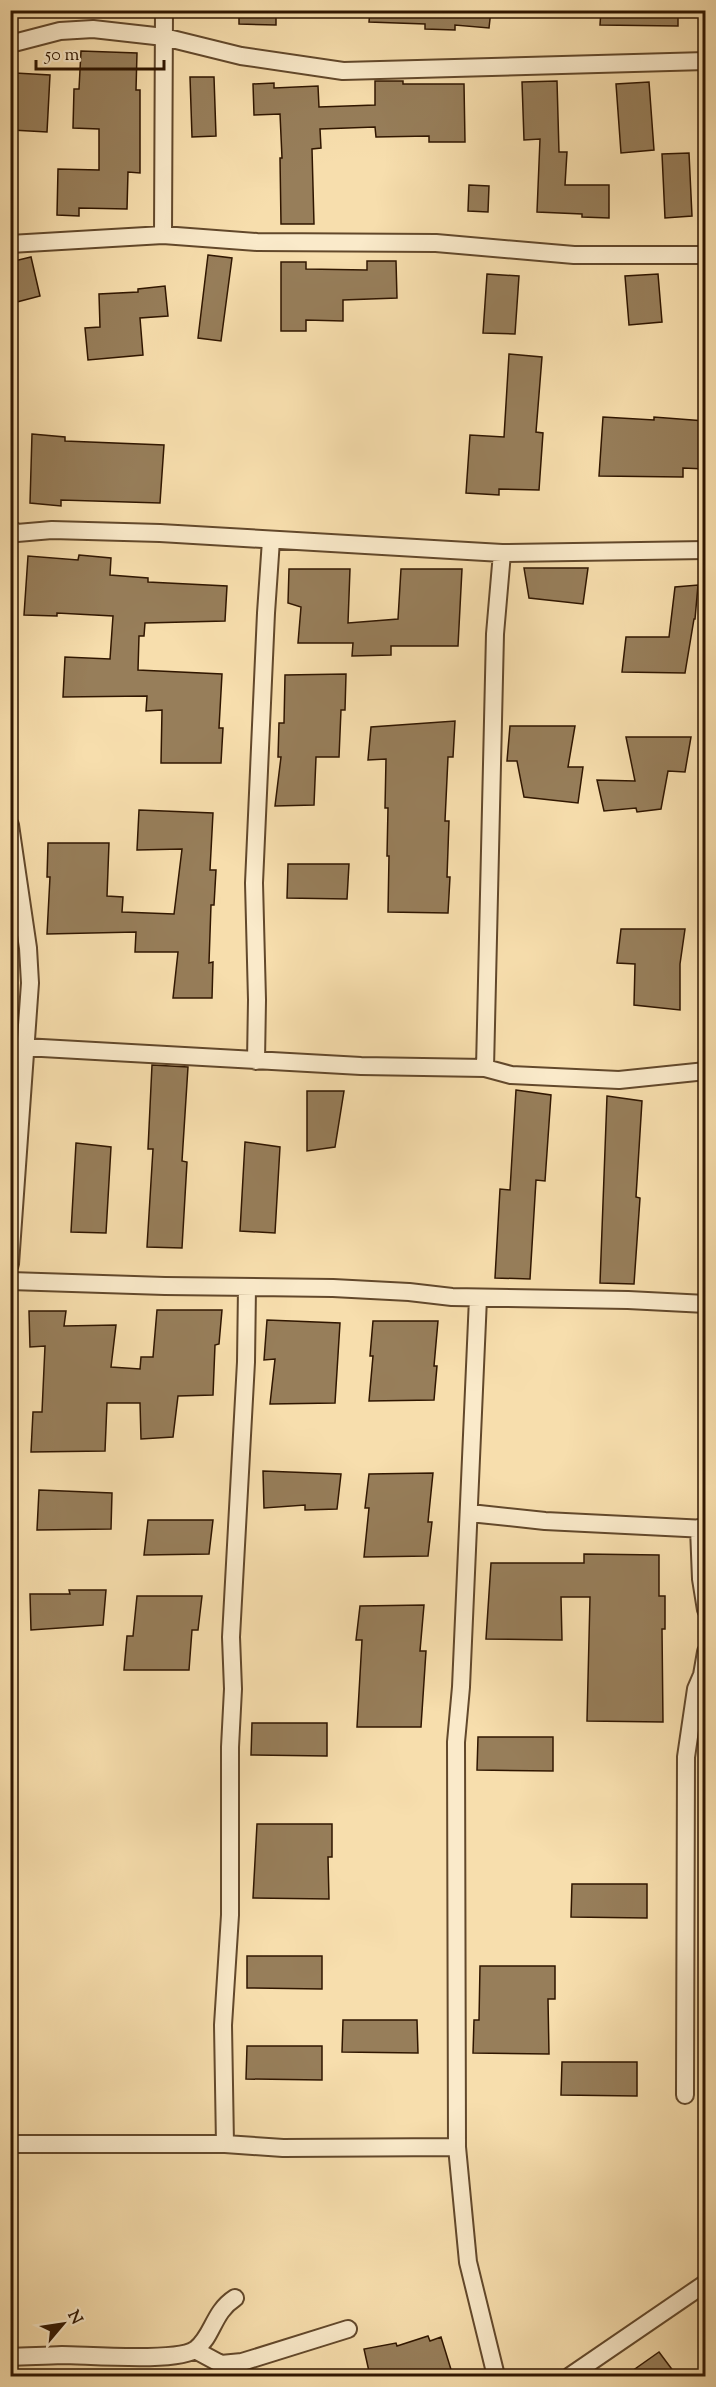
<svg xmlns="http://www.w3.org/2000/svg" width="716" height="2387" font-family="'Sorts Mill Goudy',serif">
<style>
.building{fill:#977e5a;stroke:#301600;stroke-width:1.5}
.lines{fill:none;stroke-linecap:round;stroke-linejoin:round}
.street-casing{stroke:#62482b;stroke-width:20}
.path{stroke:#301600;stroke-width:3;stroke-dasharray:4.5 3;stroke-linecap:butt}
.street{stroke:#faeaca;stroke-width:16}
</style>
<rect width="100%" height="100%" fill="#f7dead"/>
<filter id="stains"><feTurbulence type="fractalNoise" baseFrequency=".00333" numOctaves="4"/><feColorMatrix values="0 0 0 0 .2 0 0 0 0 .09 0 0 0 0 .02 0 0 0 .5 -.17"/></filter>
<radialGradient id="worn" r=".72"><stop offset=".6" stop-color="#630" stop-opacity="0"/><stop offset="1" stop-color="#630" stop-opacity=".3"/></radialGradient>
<!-- building -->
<path class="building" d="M 239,10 L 276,10 L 276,25 L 239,24 Z
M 370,10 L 491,10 L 489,28 L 455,25 L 455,30 L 425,29 L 425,24 L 369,22 Z
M 601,10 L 678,10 L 678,26 L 600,25 Z
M 81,51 L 137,53 L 136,90 L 140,90 L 140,173 L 128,172 L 127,209 L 79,208 L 79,216 L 57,215 L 58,169 L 99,170 L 99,129 L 73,128 L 74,89 L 79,89 Z
M 15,73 L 50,75 L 47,132 L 12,130 Z
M 190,77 L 214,77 L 216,136 L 192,137 Z
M 375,81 L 403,81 L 403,84 L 464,84 L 465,142 L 429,142 L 429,136 L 376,137 L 375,127 L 320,129 L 321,148 L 312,149 L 314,224 L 281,224 L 280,158 L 282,158 L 280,114 L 254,115 L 253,84 L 274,83 L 274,88 L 318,86 L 319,107 L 375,105 Z
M 557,81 L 559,152 L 567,152 L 565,185 L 609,185 L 609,218 L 582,217 L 582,214 L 537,212 L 540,139 L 524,140 L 522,82 Z
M 649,82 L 654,150 L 621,153 L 616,84 Z
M 689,153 L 692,216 L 665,218 L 662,154 Z
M 469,185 L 489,186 L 488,212 L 468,211 Z
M 208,255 L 232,258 L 221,341 L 198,338 Z
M 31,257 L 40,296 L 13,303 L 10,291 L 10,262 Z
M 367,261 L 396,261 L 397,298 L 343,300 L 343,321 L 306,320 L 306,331 L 281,331 L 281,262 L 306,262 L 306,269 L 367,270 Z
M 487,274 L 519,276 L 515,334 L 483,333 Z
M 658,274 L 662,322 L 629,325 L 625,276 Z
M 165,286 L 168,316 L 140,318 L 143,355 L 88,360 L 85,328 L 100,327 L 99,294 L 138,292 L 138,289 Z
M 509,354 L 542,357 L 536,432 L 543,433 L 539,490 L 499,489 L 499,495 L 466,493 L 470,435 L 504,437 Z
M 603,417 L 654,420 L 654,417 L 705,421 L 705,469 L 683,468 L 683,477 L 599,476 Z
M 32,434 L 65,437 L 65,441 L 164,445 L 160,503 L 61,500 L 61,506 L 30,503 Z
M 79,555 L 111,558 L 110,575 L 148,578 L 148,582 L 227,586 L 225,621 L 145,623 L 144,636 L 139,636 L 138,670 L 222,674 L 219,728 L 223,728 L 221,763 L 161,763 L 162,710 L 146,711 L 147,696 L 63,697 L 65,657 L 110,659 L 113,616 L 57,613 L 57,616 L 24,615 L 28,556 L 78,560 Z
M 524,568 L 588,568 L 583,604 L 529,598 Z
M 289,569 L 350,569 L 348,623 L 398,619 L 401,569 L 462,569 L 458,646 L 391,646 L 391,655 L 352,656 L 353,643 L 298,643 L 301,607 L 288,603 Z
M 698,585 L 695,619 L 694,619 L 685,673 L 622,672 L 626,637 L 669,637 L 675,587 Z
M 346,674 L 345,710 L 341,710 L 339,757 L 316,757 L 314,805 L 275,806 L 281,757 L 278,757 L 279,723 L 284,723 L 285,675 Z
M 455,721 L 453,757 L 448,757 L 445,821 L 449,821 L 447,877 L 450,877 L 448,913 L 388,912 L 389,856 L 387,856 L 388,808 L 385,808 L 386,759 L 368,760 L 371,727 Z
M 510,726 L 575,726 L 568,767 L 583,767 L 578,803 L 524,797 L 517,761 L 507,761 Z
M 626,737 L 691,737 L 685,772 L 668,771 L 661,809 L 637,812 L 636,808 L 604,811 L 597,780 L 635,781 Z
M 139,810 L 213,813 L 210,870 L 216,870 L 214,905 L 211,905 L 209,963 L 213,962 L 212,998 L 173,998 L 178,952 L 135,952 L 136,932 L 47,934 L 50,877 L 47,877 L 48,843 L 109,843 L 107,896 L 123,897 L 122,912 L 174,914 L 182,849 L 137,850 Z
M 288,864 L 349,864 L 347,899 L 287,898 Z
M 621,929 L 685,929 L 680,964 L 680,1010 L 634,1005 L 635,964 L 617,963 Z
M 152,1065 L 188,1067 L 182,1161 L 187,1162 L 182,1248 L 147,1247 L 153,1149 L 148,1149 Z
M 516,1090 L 551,1095 L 545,1181 L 536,1180 L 530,1279 L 495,1278 L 500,1189 L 510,1190 Z
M 307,1091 L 344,1091 L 335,1147 L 307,1151 Z
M 607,1096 L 642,1101 L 636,1197 L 640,1198 L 634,1284 L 600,1283 Z
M 245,1142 L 280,1147 L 275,1233 L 240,1231 Z
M 76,1143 L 111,1147 L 106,1233 L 71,1232 Z
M 157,1310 L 222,1310 L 219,1344 L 215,1345 L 213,1395 L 178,1396 L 173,1437 L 141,1439 L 140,1403 L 107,1403 L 105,1451 L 31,1452 L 33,1412 L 42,1412 L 45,1346 L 30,1347 L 29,1311 L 66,1311 L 64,1326 L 116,1325 L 111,1367 L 140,1369 L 141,1357 L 153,1357 Z
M 267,1320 L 340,1323 L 335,1403 L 270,1404 L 275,1359 L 264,1360 Z
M 373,1321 L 438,1321 L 434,1366 L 437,1366 L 434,1400 L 369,1401 L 373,1356 L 370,1356 Z
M 263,1471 L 341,1474 L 337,1509 L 305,1510 L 305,1505 L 264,1508 Z
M 433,1473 L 428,1522 L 432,1522 L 428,1556 L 364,1557 L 369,1508 L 365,1508 L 369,1474 Z
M 39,1490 L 112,1493 L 111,1529 L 37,1530 Z
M 148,1520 L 213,1520 L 209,1554 L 144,1555 Z
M 584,1554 L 659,1555 L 659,1596 L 665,1596 L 665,1629 L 662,1629 L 663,1722 L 587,1721 L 590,1597 L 561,1597 L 562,1640 L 486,1639 L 491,1563 L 584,1563 Z
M 69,1590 L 106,1590 L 103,1625 L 31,1630 L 30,1594 L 70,1594 Z
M 137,1596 L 202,1596 L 198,1630 L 192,1630 L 189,1670 L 124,1670 L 127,1636 L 133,1636 Z
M 424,1605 L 420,1651 L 426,1651 L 421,1727 L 357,1727 L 362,1640 L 356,1640 L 360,1606 Z
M 252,1723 L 327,1723 L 327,1756 L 251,1755 Z
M 478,1737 L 553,1737 L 553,1771 L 477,1770 Z
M 257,1824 L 332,1824 L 332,1857 L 328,1857 L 329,1899 L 253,1898 Z
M 572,1884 L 647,1884 L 647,1918 L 571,1917 Z
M 247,1956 L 322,1956 L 322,1989 L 247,1988 Z
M 480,1966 L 555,1966 L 555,1999 L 548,1999 L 549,2054 L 473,2053 L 474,2020 L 479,2020 Z
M 343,2020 L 417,2020 L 418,2053 L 342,2052 Z
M 247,2046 L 322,2046 L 322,2080 L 246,2079 Z
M 562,2062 L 637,2062 L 637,2096 L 561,2095 Z
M 428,2336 L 430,2341 L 441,2337 L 453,2376 L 370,2376 L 364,2349 L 396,2343 L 397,2346 Z
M 659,2352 L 677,2376 L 625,2376 Z"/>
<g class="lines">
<defs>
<path id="street" d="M 10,44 L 60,31 L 93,29 L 164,37 L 241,56 L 343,71 L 706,61
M 163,235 L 164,10
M 10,244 L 163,235 L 257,242 L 436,243 L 574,255 L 706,255
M 10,529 L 17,533 L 52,530 L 160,533 L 502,553 L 706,550
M 10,825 L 28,948 L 30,983 L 10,1264
M 24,1047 L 361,1066 L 485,1068 L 511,1075 L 619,1080 L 706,1071
M 256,1061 L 257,1000 L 254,883 L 266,613 L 271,540
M 485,1068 L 495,634 L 502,553
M 10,1281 L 165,1286 L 333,1288 L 409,1292 L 452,1297 L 628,1300 L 706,1304
M 478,1298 L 461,1687 L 456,1742 L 457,2147 L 468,2262 L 496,2376
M 470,1513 L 545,1521 L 706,1529
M 699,1528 L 701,1579 L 706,1610
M 685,2095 L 686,1757 L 696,1689 L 702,1675 L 706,1652
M 10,2144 L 225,2144 L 283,2148 L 457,2147
M 225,2144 L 223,2025 L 230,1915 L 230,1747 L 233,1689 L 231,1637 L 246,1362 L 247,1287
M 195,2350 L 221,2364 L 242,2362 L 348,2329
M 10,2357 C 28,2356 45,2356 62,2355 C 87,2355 179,2363 196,2349 C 213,2336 213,2312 235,2298
M 570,2376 L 706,2283"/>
</defs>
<!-- street casing -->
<use href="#street" class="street-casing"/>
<!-- path -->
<path class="path" d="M 10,635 L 12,568 L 15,547"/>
<!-- street -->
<use href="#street" class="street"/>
</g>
<!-- margin -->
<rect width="716" height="2387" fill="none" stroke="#f7dead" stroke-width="36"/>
<rect x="12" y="12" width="692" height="2363" fill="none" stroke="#301600" stroke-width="3"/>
<rect x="18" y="18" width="680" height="2351" fill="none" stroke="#301600" stroke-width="1.5"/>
<!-- north arrow -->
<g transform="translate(63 2324) rotate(61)" stroke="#faeaca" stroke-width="4.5" paint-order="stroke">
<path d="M0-4.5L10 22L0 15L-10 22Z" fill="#301600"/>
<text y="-9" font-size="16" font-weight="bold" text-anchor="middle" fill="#301600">N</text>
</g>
<!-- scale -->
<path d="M36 60v9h128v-9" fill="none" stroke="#301600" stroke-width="3"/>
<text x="45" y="60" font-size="18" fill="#301600" stroke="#faeaca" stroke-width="4.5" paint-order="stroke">50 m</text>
<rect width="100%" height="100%" filter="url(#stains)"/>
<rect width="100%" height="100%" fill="url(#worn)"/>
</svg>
